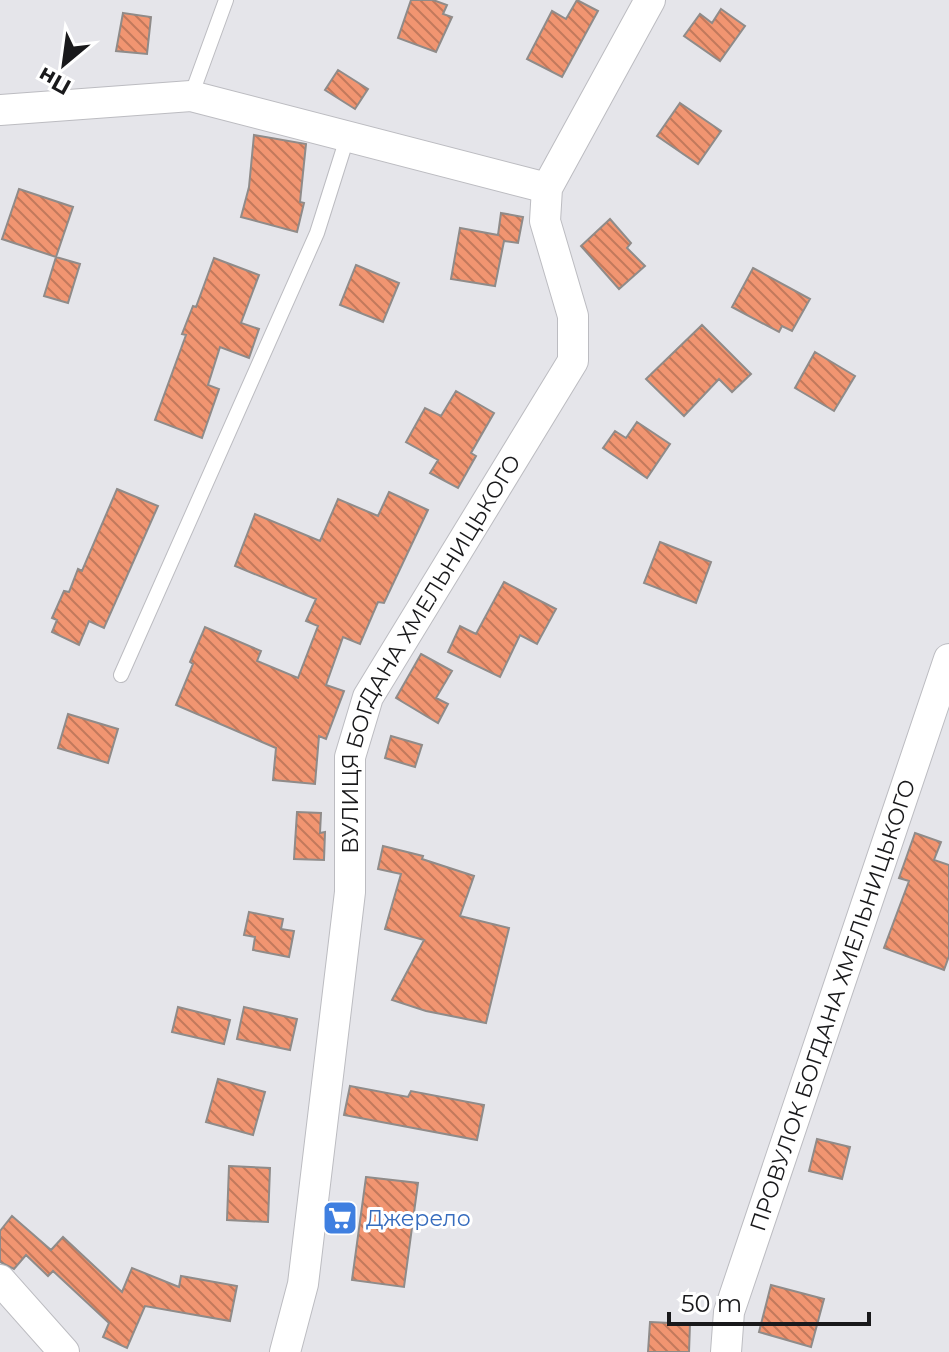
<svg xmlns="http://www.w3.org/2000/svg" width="949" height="1352" font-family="Montserrat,sans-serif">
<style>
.building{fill:url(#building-back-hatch);stroke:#8f8b89;stroke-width:2}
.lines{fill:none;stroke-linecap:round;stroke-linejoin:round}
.service-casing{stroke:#bcbcc1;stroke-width:16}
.minor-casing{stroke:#bcbcc1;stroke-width:32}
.service{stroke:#fff;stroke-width:14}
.minor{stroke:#fff;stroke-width:30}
.labels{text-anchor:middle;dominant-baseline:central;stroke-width:6;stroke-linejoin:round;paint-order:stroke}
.street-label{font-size:22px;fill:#19191b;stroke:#fff}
.shop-label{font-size:22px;fill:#366cbe;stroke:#fff;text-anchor:start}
</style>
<defs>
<pattern id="building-back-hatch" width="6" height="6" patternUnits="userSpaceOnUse" patternTransform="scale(2)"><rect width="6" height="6" fill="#f19571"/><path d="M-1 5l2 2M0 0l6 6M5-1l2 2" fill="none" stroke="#c2795c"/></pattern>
</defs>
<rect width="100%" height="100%" fill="#e5e5ea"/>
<!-- building -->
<path class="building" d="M 411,0 L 433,0 L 447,5 L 443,14 L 452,17 L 436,52 L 398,38 Z
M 577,0 L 598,11 L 562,77 L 527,59 L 552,11 L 566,19 Z
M 721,9 L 745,26 L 720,61 L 684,36 L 700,14 L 712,23 Z
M 123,13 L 151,17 L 147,54 L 116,51 Z
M 338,70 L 368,89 L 355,109 L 325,90 Z
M 680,103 L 721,131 L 698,164 L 657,136 Z
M 254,135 L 306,144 L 300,202 L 304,203 L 297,232 L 241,217 L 249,187 Z
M 19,189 L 73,207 L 56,257 L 2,239 Z
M 501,213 L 523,217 L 518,243 L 504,241 L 495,286 L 451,279 L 460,228 L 498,235 Z
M 610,219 L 631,243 L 627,248 L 645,266 L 619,289 L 581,246 Z
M 56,257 L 80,264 L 68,303 L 44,296 Z
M 214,258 L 259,275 L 241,323 L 259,329 L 249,358 L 220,347 L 208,385 L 219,389 L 202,438 L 155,420 L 186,335 L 182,334 L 193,306 L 196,307 Z
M 356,265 L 399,283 L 383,322 L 340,305 Z
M 753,268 L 810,299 L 792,331 L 782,326 L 779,332 L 732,307 Z
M 702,325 L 751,374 L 732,392 L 719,379 L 684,416 L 646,379 Z
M 815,352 L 855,376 L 834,411 L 795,388 Z
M 456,391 L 494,413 L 471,453 L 476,456 L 458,488 L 430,473 L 438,460 L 406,442 L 425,408 L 441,416 Z
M 637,422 L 670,444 L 647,478 L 603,448 L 615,431 L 626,438 Z
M 117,489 L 158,506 L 104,628 L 89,621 L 79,645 L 52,632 L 57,620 L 52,618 L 64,591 L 69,592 L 78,569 L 82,571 Z
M 389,492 L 428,510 L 384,603 L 378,602 L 360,644 L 343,637 L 326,685 L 344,691 L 326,739 L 319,736 L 315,784 L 273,780 L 276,748 L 176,705 L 193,664 L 190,662 L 205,627 L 261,651 L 257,661 L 298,678 L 318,626 L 306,621 L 316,599 L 235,566 L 255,514 L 320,541 L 338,499 L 378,516 Z
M 660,542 L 711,562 L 696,603 L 644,583 Z
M 504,582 L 556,609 L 537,644 L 520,635 L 500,677 L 448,652 L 460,626 L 476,634 Z
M 421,654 L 452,671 L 436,698 L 448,704 L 438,723 L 396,698 Z
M 68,714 L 118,729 L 108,763 L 58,748 Z
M 391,736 L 422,745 L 415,767 L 385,758 Z
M 297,812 L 321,813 L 320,833 L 325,832 L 324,860 L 294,859 Z
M 915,833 L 941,842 L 934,860 L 949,865 L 949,956 L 944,970 L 884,948 L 909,881 L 899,878 Z
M 383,846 L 423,856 L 422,859 L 474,876 L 460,916 L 509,928 L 486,1023 L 426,1011 L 392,1000 L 424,940 L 385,929 L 401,874 L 378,869 Z
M 249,912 L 283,919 L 281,929 L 294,931 L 289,957 L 253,950 L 255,937 L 244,935 Z
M 178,1007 L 230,1020 L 224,1044 L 172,1032 Z
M 244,1007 L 297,1019 L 290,1050 L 237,1039 Z
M 218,1079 L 265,1092 L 253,1135 L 206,1122 Z
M 350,1086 L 408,1097 L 411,1091 L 484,1105 L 477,1140 L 344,1115 Z
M 817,1139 L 850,1147 L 842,1179 L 809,1171 Z
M 229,1166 L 270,1168 L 268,1222 L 227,1220 Z
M 366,1177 L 418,1183 L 404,1287 L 352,1280 Z
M 12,1216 L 51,1250 L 63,1237 L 122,1292 L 132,1268 L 179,1287 L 181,1276 L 237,1286 L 230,1321 L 145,1306 L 127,1348 L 103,1337 L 109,1323 L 53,1271 L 48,1276 L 26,1255 L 14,1269 L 0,1262 L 0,1231 Z
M 771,1285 L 824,1299 L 811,1347 L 759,1332 Z
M 650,1322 L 690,1324 L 689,1352 L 648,1352 Z"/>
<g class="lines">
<defs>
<path id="service" d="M 191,96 L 226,0
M 121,675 L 317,233 L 347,138"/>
<g id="minor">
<path d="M 0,110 L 191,96 L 547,188"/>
<path d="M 0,1280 L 64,1352"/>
<path id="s1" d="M 285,1352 L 303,1284 L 350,892 L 350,757 L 368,697 L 573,361 L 573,316 L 545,221 L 547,188 L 650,0"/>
<path id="s2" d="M 726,1352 L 729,1312 L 949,659"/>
</g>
</defs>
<!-- service casing -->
<use href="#service" class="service-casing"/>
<!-- minor casing -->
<use href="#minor" class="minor-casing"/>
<!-- service -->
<use href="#service" class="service"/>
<!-- minor -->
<use href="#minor" class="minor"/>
</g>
<!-- icons -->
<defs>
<symbol id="supermarket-square" viewBox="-11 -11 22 22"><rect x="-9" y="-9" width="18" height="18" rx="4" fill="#3f7fe0" stroke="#fff"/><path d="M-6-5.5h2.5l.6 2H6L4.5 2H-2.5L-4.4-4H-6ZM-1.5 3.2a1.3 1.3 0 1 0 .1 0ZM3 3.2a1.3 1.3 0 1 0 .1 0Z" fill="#fff"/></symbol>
</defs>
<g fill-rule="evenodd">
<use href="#supermarket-square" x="320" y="1198" width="40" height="40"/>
</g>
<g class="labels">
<!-- street labels -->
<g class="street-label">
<text stroke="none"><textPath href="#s1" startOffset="724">ВУЛИЦЯ БОГДАНА ХМЕЛЬНИЦЬКОГО</textPath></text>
<text stroke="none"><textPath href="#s2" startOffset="364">ПРОВУЛОК БОГДАНА ХМЕЛЬНИЦЬКОГО</textPath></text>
</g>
<!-- shop labels -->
<g class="shop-label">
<text x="366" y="1218">Джерело</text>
</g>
</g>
<!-- north arrow -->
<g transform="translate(64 64) rotate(209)" stroke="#ffffff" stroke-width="6" paint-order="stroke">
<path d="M0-6L14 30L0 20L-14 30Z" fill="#19191b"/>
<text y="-12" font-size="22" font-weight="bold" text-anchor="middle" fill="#19191b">Пн</text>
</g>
<!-- scale -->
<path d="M669 1312v12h200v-12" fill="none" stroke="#19191b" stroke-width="4"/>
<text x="681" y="1312" font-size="24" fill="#19191b" stroke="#ffffff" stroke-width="6" paint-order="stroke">50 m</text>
</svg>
